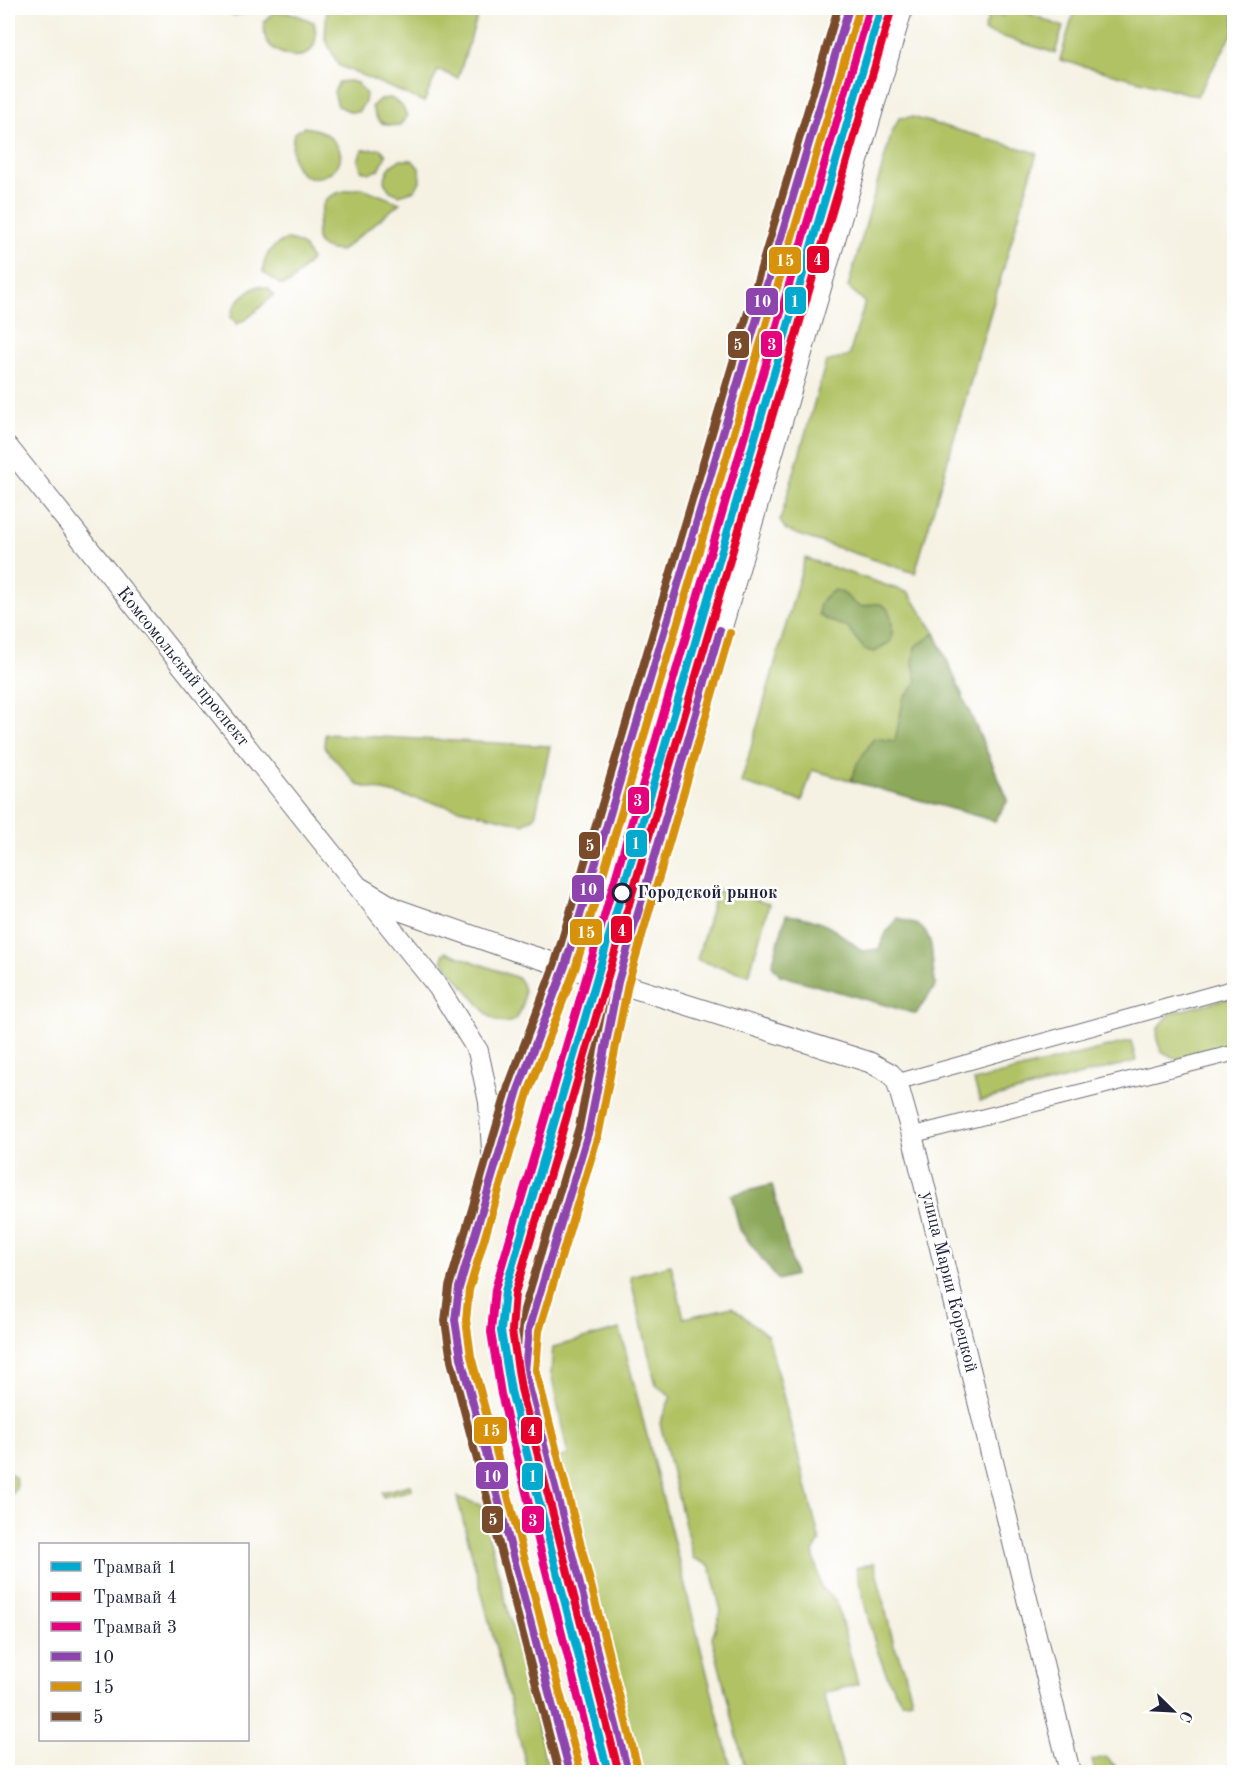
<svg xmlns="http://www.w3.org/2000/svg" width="1242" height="1780" font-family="'Old Standard TT',serif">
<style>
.green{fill:#b1c265;stroke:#6a7250;stroke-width:1.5}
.forest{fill:#8ca85a;stroke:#57654a;stroke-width:1.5}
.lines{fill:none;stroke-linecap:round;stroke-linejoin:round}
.minor-casing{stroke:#6c6b76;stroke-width:17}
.tertiary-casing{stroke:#6c6b76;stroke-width:22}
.secondary-casing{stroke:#6c6b76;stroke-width:23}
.minor{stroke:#fff;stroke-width:15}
.tertiary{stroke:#fff;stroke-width:20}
.secondary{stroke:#fff;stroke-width:21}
.bus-1-casing{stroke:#fff;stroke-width:12}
.bus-2-casing{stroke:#fff;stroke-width:12}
.bus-3-casing{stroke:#fff;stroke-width:12}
.bus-1{stroke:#8e44ad;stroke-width:8}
.bus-2{stroke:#d79209;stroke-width:8}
.bus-3{stroke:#7a4b2a;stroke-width:8}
.tram-1-casing{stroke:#fff;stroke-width:12}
.tram-2-casing{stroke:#fff;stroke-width:12}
.tram-3-casing{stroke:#fff;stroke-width:12}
.tram-1{stroke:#00a9ce;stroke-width:8}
.tram-2{stroke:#e4002b;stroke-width:8}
.tram-3{stroke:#e5007d;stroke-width:8}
.stop-dot{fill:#fff;stroke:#22223b;stroke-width:3}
.labels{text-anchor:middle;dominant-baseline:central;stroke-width:5;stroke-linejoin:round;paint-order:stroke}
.street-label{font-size:18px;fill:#22223b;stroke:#fff}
.stop-label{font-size:18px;font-weight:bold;fill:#22223b;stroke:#fff;text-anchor:start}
.line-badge{stroke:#fff;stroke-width:2}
.badge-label{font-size:16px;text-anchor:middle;font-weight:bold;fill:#fff}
</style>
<rect width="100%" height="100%" fill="#fff"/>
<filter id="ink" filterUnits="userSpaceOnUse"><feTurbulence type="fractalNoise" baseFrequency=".0167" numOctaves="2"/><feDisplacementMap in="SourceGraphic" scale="12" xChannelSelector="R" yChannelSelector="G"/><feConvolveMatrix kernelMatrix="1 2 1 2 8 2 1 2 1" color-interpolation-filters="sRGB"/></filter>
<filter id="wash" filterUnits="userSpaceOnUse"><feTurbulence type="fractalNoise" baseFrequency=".008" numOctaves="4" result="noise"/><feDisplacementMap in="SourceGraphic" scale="24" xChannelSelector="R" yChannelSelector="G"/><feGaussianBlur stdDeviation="1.35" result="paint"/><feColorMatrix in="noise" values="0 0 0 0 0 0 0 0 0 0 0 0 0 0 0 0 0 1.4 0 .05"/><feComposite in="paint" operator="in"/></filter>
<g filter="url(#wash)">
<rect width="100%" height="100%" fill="#f5f2e3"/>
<!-- green -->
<path class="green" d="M 221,8 L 253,8 C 243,15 232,18 222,10 Z
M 327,8 L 480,8 L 458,78 L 438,70 L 424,102 L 338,65 L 325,38 Z
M 1005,8 L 1016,8 L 1063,27 L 1055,53 L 984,31 L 990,12 L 1003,16 Z
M 1075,8 L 1234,8 L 1234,31 L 1197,96 L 1060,60 Z
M 274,12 L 291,13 L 314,22 C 326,72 270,59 265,36 C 264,32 265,26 264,22 Z
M 349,81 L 357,83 L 366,94 L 365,102 L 358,112 L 351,112 L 338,106 L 334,92 L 339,82 Z
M 391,98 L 402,106 L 407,116 L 400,125 C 384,127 375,122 372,106 L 380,99 Z
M 912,117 L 1037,153 L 915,573 L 802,536 L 786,530 L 780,521 L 826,362 L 849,356 L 865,302 L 848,287 L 892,132 L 899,118 Z
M 304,127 C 318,129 327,132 336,144 C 360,174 280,206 294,133 Z
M 381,149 L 386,155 L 379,170 L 369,173 L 361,170 L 358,160 L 362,150 Z
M 400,160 L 412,160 L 419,168 L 420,181 L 415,190 L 399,195 L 390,191 L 384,182 C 387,171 389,165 400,160 Z
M 362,188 L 400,203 L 341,251 C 315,250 313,240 320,217 C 322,211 322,205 326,200 C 335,191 351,190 362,188 Z
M 285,240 C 300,241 306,246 311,260 L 290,283 L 281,285 L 263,272 C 264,256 270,247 285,240 Z
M 258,286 L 268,288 L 274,295 L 248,318 L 237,324 L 231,317 C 234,301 244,294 258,286 Z
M 805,558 L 909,593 L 935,633 L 1008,800 L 995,821 L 812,770 L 802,801 L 741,783 Z
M 325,734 L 550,746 L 535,817 L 523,824 L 358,785 L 324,747 Z
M 717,889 L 769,904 L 749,975 L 697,960 Z
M 447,952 L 518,978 C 528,989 524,1006 517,1018 C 506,1026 498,1023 488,1015 L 442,960 L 444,953 Z
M 1234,997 L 1234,1046 L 1184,1059 L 1176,1059 L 1161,1051 L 1157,1040 L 1158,1028 L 1171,1013 Z
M 1131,1041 L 1136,1061 L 980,1101 L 974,1081 Z
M 671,1265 L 684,1318 L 732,1307 L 768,1336 L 820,1541 L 813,1552 L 821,1587 L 836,1601 L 858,1684 L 824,1693 L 844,1772 L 746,1772 L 712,1638 L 721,1611 L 710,1566 L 693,1558 L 660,1423 L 671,1396 L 656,1385 L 630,1276 Z
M 620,1329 L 732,1772 L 638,1772 L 557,1459 L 568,1455 L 551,1373 L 553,1347 Z
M 8,1472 L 15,1477 L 17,1486 L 12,1494 L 8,1495 Z
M 410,1485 L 412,1490 L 383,1497 L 382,1492 Z
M 457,1497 L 481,1505 L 549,1772 L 528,1772 Z
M 874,1563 L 894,1645 L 904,1669 L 912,1700 L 902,1702 C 875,1663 868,1614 856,1568 Z
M 1106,1757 L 1121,1772 L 1095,1772 L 1092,1760 Z"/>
<!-- forest -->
<path class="forest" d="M 835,590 C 850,594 849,602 859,606 C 864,608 868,605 873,604 C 894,601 893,628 891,641 L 875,652 L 865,650 L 847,627 L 827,620 L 819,615 C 818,601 823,597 835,590 Z
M 935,633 L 1008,800 L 995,821 L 851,781 L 857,764 L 874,738 L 895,741 L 904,697 L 910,692 L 917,681 L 913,664 L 915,647 Z
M 786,915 C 820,917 838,931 862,951 L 879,949 L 886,933 L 897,918 C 943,927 927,952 936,985 L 916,1014 L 780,975 L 772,965 Z
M 772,1185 L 795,1275 L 778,1280 L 740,1230 L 731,1195 Z"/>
</g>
<g filter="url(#ink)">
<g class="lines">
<defs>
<path id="minor" d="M 897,1082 L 1234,988
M 912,1135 L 1234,1053"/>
<path id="tertiary" d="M 8,447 L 438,987 L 478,1051 L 489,1102 L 493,1167
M 359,887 L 396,909 L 516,951 L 869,1062 L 890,1073 L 897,1082 L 912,1135 L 1070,1772"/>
<path id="secondary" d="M 570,1772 L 461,1358 L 455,1320 L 459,1288 L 518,1090 L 565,966 L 849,8
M 628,1772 L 525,1371 L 529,1329 L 589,1130 L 618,982 L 902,8"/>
</defs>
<!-- minor casing -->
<use href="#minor" class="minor-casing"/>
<!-- tertiary casing -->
<use href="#tertiary" class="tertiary-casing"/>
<!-- secondary casing -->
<use href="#secondary" class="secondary-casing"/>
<!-- minor -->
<use href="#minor" class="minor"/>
<!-- tertiary -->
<use href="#tertiary" class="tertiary"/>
<!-- secondary -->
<use href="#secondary" class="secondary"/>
<defs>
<path id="bus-1" d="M 570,1772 L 461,1358 L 455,1320 L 459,1288 L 518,1090 L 565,966 L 849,8
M 628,1772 L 525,1371 L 529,1329 L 589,1130 L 618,982 L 720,630"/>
<path id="bus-2" d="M 580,1769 L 471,1356 L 466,1320 L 469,1290 L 528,1093 L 575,969 L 859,11
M 638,1769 L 536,1370 L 539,1331 L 599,1132 L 628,984 L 730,633"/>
<path id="bus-3" d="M 559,1772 L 451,1361 L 445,1321 L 449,1287 L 508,1087 L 555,963 L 838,8
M 617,1772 L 515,1370 L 519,1326 L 579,1127 L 608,979 L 710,627"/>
</defs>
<!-- bus-1 casing -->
<use href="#bus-1" class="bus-1-casing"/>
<!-- bus-2 casing -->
<use href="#bus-2" class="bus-2-casing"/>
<!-- bus-3 casing -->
<use href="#bus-3" class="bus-3-casing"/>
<!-- bus-1 -->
<use href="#bus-1" class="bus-1"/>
<!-- bus-2 -->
<use href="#bus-2" class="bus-2"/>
<!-- bus-3 -->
<use href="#bus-3" class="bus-3"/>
<defs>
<path id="tram-1" d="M 608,1772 L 511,1391 L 501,1331 L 505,1291 L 881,8"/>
<path id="tram-2" d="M 618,1769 L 521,1389 L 512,1331 L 515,1293 L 891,11"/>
<path id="tram-3" d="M 597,1772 L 501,1394 L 491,1332 L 495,1289 L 870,8"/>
</defs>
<!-- tram-1 casing -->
<use href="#tram-1" class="tram-1-casing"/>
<!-- tram-2 casing -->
<use href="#tram-2" class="tram-2-casing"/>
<!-- tram-3 casing -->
<use href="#tram-3" class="tram-3-casing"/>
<!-- tram-1 -->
<use href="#tram-1" class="tram-1"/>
<!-- tram-2 -->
<use href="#tram-2" class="tram-2"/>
<!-- tram-3 -->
<use href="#tram-3" class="tram-3"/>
</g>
</g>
<!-- markers -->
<circle class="stop-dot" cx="622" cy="893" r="9"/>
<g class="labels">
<!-- street labels -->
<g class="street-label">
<text transform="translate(183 667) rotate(51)">Комсомольский проспект</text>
<text transform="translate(949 1282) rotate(76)">улица Марии Корецкой</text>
</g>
<!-- stop labels -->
<g class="stop-label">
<text x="637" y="893">Городской рынок</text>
</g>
</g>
<g class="line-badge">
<rect x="806" y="245" width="24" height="29" rx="6" fill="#e4002b"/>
<rect x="768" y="246" width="34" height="29" rx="6" fill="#d79209"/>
<rect x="784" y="286" width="23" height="29" rx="6" fill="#00a9ce"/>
<rect x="745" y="287" width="34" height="29" rx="6" fill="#8e44ad"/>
<rect x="760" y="330" width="23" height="28" rx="6" fill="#e5007d"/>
<rect x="727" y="330" width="23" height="29" rx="6" fill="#7a4b2a"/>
<rect x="627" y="786" width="23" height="29" rx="6" fill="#e5007d"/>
<rect x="625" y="829" width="23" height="29" rx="6" fill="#00a9ce"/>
<rect x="578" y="831" width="23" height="29" rx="6" fill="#7a4b2a"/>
<rect x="571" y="874" width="34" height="29" rx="6" fill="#8e44ad"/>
<rect x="610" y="915" width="23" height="29" rx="6" fill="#e4002b"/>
<rect x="569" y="918" width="34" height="28" rx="6" fill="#d79209"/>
<rect x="473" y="1416" width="35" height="29" rx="6" fill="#d79209"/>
<rect x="520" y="1416" width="23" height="29" rx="6" fill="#e4002b"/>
<rect x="475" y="1461" width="34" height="29" rx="6" fill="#8e44ad"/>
<rect x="521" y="1462" width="23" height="29" rx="6" fill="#00a9ce"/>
<rect x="481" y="1505" width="23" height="29" rx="6" fill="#7a4b2a"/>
<rect x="521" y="1505" width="24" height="29" rx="6" fill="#e5007d"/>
</g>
<g class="badge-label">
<text x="818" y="265">4</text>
<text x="785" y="266">15</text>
<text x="795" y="307">1</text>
<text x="762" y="307">10</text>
<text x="772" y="350">3</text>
<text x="738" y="350">5</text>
<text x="638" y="806">3</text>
<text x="636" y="849">1</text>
<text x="590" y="851">5</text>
<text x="588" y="895">10</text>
<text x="622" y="936">4</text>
<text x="586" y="938">15</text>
<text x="491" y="1436">15</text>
<text x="532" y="1436">4</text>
<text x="492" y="1482">10</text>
<text x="533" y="1482">1</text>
<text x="493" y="1525">5</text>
<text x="533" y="1526">3</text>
</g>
<!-- margin -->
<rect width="1242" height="1780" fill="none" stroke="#fff" stroke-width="30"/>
<!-- legend -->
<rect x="39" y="1543" width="210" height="198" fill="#ffffff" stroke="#a7a7b1" stroke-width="1.5"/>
<rect x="51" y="1562" width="30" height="9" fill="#00a9ce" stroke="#a7a7b1" stroke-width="1.5"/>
<text x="93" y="1573" font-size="18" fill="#22223b">Трамвай 1</text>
<rect x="51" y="1592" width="30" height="9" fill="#e4002b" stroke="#a7a7b1" stroke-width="1.5"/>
<text x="93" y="1603" font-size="18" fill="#22223b">Трамвай 4</text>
<rect x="51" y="1622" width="30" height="9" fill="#e5007d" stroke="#a7a7b1" stroke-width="1.5"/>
<text x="93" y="1633" font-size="18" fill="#22223b">Трамвай 3</text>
<rect x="51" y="1652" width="30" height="9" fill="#8e44ad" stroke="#a7a7b1" stroke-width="1.5"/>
<text x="93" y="1663" font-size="18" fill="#22223b">10</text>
<rect x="51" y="1682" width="30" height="9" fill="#d79209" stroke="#a7a7b1" stroke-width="1.5"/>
<text x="93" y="1693" font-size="18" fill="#22223b">15</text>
<rect x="51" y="1712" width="30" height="9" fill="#7a4b2a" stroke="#a7a7b1" stroke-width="1.5"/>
<text x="93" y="1723" font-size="18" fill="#22223b">5</text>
<!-- north arrow -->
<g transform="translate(1173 1711) rotate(114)" stroke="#ffffff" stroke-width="4.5" paint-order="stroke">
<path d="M0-4.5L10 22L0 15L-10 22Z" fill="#22223b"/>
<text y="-9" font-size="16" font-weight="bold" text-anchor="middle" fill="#22223b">С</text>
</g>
</svg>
